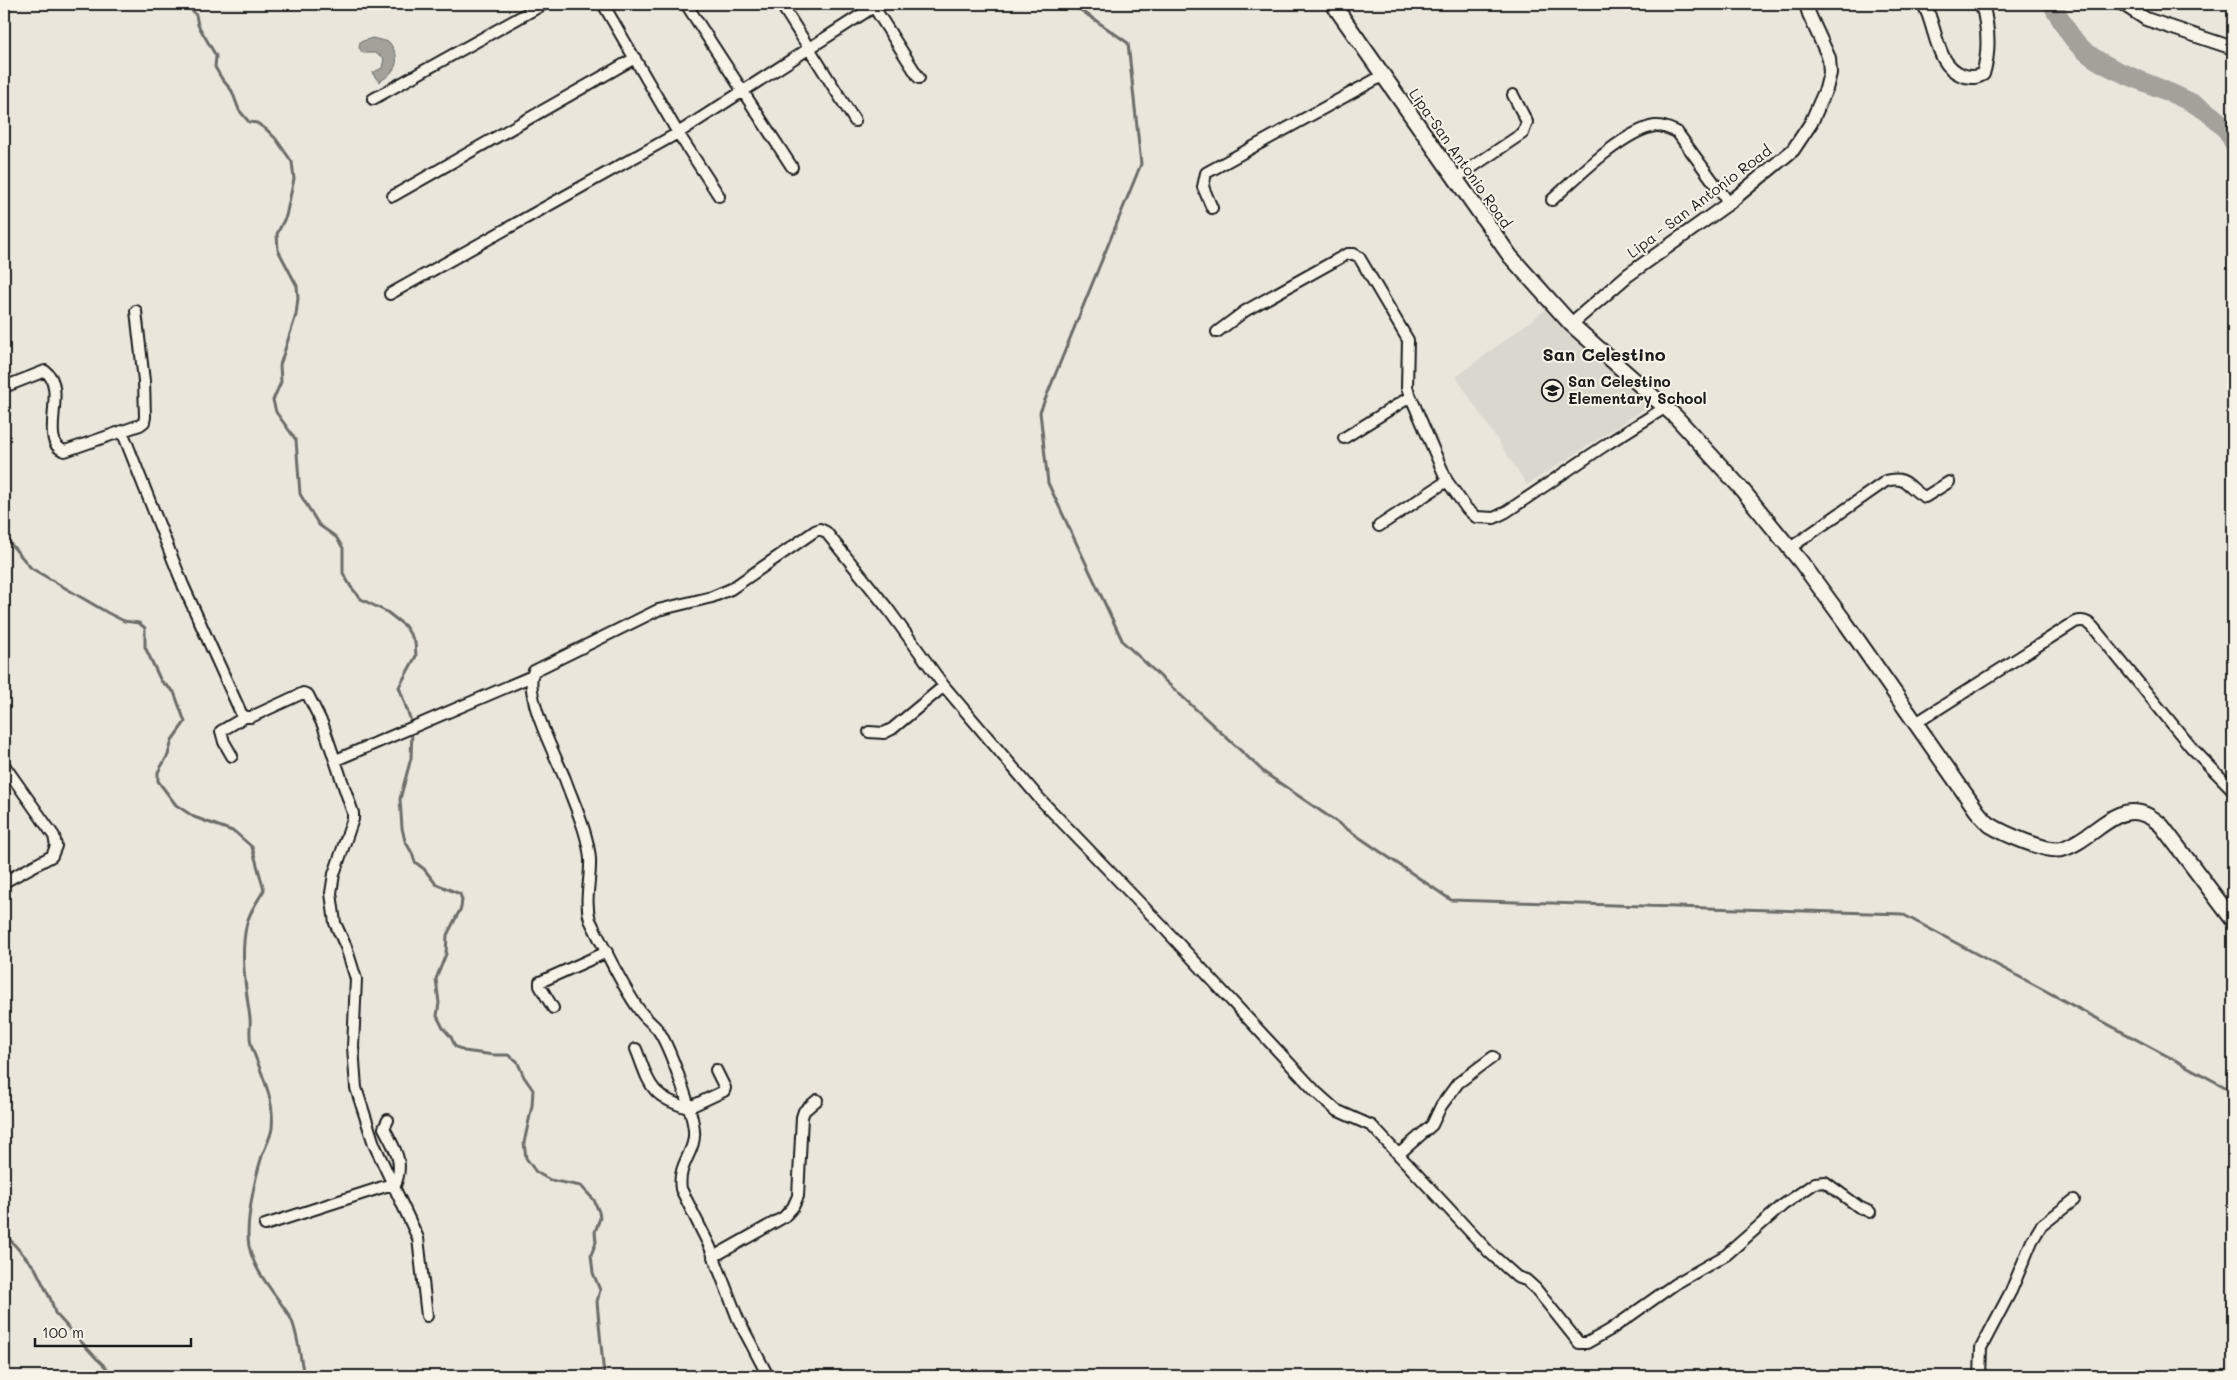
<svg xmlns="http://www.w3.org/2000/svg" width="2237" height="1380" font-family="Mali,sans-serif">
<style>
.built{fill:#dad7ce}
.water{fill:#a3a19a;stroke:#6d6c68}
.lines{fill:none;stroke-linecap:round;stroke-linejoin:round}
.stream{stroke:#6d6c68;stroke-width:3}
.river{stroke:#a3a19a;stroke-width:19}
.minor-casing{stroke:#1c1c1c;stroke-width:14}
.tertiary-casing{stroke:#1c1c1c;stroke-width:16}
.secondary-casing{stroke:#1c1c1c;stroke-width:18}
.minor{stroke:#f7f3e8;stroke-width:10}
.tertiary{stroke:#f7f3e8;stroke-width:12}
.secondary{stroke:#f7f3e8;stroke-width:14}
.labels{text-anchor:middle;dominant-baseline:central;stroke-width:4;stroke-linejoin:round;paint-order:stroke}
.street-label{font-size:15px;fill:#1c1c1c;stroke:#f7f3e8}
.poi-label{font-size:15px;font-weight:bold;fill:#1c1c1c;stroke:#f7f3e8;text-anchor:start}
.quarter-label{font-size:18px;font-weight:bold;fill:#1c1c1c;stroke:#f7f3e8}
</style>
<rect width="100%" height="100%" fill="#eae6dc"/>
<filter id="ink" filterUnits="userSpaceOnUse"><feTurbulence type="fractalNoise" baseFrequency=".02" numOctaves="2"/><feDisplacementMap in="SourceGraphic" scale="10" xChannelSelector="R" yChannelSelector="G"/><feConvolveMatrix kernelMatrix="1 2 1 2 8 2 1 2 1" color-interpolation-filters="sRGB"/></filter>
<g filter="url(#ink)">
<!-- built -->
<path class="built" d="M 1549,307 L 1652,404 L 1527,485 L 1456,377 Z"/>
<!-- water -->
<path class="water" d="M 372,38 L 389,42 C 403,60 396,72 379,82 L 372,73 L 382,68 L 384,58 L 375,53 L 363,53 L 359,48 L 360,42 Z"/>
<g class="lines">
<!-- stream -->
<path class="stream" d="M 186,4 L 196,15 L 198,25 L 216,56 L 215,67 L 222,79 L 232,91 L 239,110 L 249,122 L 257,123 L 267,130 L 276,139 L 292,162 L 294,179 L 286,216 L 277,234 L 278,250 L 297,286 L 298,298 L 296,315 L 280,365 L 281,382 L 273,400 L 276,412 L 296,440 L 300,494 L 319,525 L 336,537 L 343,548 L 343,573 L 351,587 L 361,599 L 387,612 L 405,626 L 415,642 L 416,656 L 399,687 L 412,724
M 1072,4 L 1128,43 L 1141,164 L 1040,412 L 1048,483 L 1123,642 L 1265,773 L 1451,900 L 1902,914 L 2227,1088 L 2233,1093
M 4,536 L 31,568 L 108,613 L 124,621 L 139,623 L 145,628 L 145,647 L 161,681 L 174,692 L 185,722 L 172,740 L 168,755 L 158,772 L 158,781 L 176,805 L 194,817 L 235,832 L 252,847 L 264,890 C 257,902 248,914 246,927 C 240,957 246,989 250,1018 C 251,1028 248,1037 252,1048 C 261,1073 275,1099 272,1128 C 271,1137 265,1147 262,1156 C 255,1178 245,1224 249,1246 C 255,1275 276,1293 290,1317 C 297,1328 301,1362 304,1376
M 412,730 L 411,758 L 400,799 L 402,828 L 405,841 L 412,853 L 415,862 L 424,869 L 436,884 L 460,894 L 462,900 L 461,908 L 447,935 L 446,954 L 436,979 L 439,1003 L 437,1016 L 443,1028 L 451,1037 L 455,1046 L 464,1051 L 494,1055 L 508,1055 L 517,1061 L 524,1077 L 533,1090 L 532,1106 L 524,1143 L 526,1158 L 536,1172 L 550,1180 L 581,1186 L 594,1200 L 599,1212 L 600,1218 L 595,1232 L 596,1242 L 591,1255 L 593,1273 L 600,1290 L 597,1302 L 604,1376
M 4,1233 L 35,1268 L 51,1300 L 55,1313 L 96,1358 L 115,1376"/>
<!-- river -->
<path class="river" d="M 2052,4 C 2062,21 2070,39 2085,51 C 2124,85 2213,93 2233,142"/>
<defs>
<path id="minor" d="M 603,4 L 678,133 L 719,196
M 686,4 L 792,167
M 781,4 L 855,121
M 872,4 L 919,78
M 373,99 L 544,4
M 1456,178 L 1523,133 L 1527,122 L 1513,95
M 393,196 L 635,58
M 1552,200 C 1575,179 1623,131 1655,126 C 1663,125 1670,129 1677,132 L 1729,203
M 1212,208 L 1203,187 L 1206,173 L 1382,76
M 390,294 L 678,133 L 878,4
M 1217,332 L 1245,311 L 1347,254 L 1354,254 L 1359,257 L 1408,340 L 1407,388 L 1447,481 L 1467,509 L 1476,517 L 1494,518 L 1506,512 L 1607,444 L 1666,407
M 4,387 L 45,371 C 69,388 37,443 65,451 L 140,425 L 144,422 L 145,417 L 144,381 L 136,311
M 122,431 L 183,585 L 241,713 L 245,717 L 251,717 L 303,693 L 308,695 L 323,725 L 353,813 L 353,819 L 334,874 L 331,893 L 335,923 L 346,947 L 356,979 L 353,1047 L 356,1088 L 374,1144 L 418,1238 L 427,1316
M 1344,438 L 1410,397
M 1379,526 L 1447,481
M 1790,548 L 1886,481 C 1909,475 1908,489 1925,497 L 1949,482
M 1916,723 L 2075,622 C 2083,620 2087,621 2093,627 L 2191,747 L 2233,790
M 869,732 L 884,733 L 892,729 L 944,686
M 232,756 L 224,742 L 221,731 L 245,717
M 336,760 L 530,677
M 4,765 L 54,836 L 56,846 L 52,856 L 4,882
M 553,1008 L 540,986 L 540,982 L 607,952
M 636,1049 C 650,1084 649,1096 688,1108 L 724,1091 L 725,1088 L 716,1070
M 388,1120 L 384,1128 C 396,1151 405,1163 394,1188
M 1399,1154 L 1432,1125 L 1441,1106 L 1458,1083 L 1493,1057
M 265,1225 L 392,1184
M 713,1257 L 784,1217 L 793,1207 L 798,1196 L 802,1117 L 804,1111 L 817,1100
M 768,1376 L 738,1319 L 710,1247 L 681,1189 C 677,1164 696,1152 694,1131 C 693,1112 669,1045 658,1030 C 652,1023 645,1018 640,1011 C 621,985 605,949 590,920 C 584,900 591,880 590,859 C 588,833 574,804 565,779 C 556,757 522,692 534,671 L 658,610 L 712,597 L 731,589 L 815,531 L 820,529 L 826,532 L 888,609 L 944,686 L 1039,798 L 1164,928 L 1316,1092 L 1336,1110 L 1372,1126 L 1489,1252 L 1517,1277 L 1526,1280 L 1536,1289 L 1579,1343 L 1587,1343 L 1610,1330 L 1675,1284 L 1726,1255 L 1783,1205 L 1815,1183 L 1825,1182 L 1859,1207 L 1870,1212
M 1980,1376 L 1981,1348 L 2011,1291 L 2032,1241 L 2041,1226 L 2074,1200"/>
<path id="tertiary" d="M 1924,4 C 1933,21 1935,43 1944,59 C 1952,73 1969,82 1983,74 C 1990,51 1988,26 1982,4
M 2123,4 L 2146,19 L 2233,48
M 1571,324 L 1628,275 L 1729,203 L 1793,150 L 1811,123 L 1826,89 L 1830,73 L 1829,58 L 1809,14 L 1806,4"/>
<path id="secondary" d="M 1333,4 L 1510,256 L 1571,324 L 1676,417 L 1739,486 L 1801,562 L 1845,622 L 1977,811 C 1981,816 1985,821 1990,825 C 2003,833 2047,853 2062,849 C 2099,838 2122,788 2162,826 L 2233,920"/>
</defs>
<!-- minor casing -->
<use href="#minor" class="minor-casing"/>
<!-- tertiary casing -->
<use href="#tertiary" class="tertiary-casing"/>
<!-- secondary casing -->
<use href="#secondary" class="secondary-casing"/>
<!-- minor -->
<use href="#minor" class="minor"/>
<!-- tertiary -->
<use href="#tertiary" class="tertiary"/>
<!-- secondary -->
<use href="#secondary" class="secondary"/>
</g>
</g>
<!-- icons -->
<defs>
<symbol id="school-ring" viewBox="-11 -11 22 22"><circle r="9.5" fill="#f7f3e8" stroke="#1c1c1c" stroke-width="1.5"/><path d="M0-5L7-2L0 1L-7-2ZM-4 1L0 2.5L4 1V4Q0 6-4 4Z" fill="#1c1c1c"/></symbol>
</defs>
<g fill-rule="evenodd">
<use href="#school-ring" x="1540" y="378" width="25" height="25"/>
</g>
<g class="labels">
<!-- street labels -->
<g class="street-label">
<text transform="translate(1461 158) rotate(55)">Lipa-San Antonio Road</text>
<text transform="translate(1699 201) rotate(-37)">Lipa - San Antonio Road</text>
</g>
<!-- poi labels -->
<g class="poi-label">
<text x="1568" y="381">San Celestino<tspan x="1568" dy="17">Elementary School</tspan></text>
</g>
<!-- quarter labels -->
<g class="quarter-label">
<text x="1604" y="354">San Celestino</text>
</g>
</g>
<!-- margin -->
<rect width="2237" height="1380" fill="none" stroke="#f7f3e8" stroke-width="20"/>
<rect x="10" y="10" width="2217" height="1360" fill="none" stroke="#1c1c1c" stroke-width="2" filter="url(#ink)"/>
<!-- scale -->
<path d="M35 1338v8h156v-8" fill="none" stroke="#1c1c1c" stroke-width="2.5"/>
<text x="42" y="1338" font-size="15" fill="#1c1c1c" stroke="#f7f3e8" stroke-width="4" paint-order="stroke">100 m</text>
</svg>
